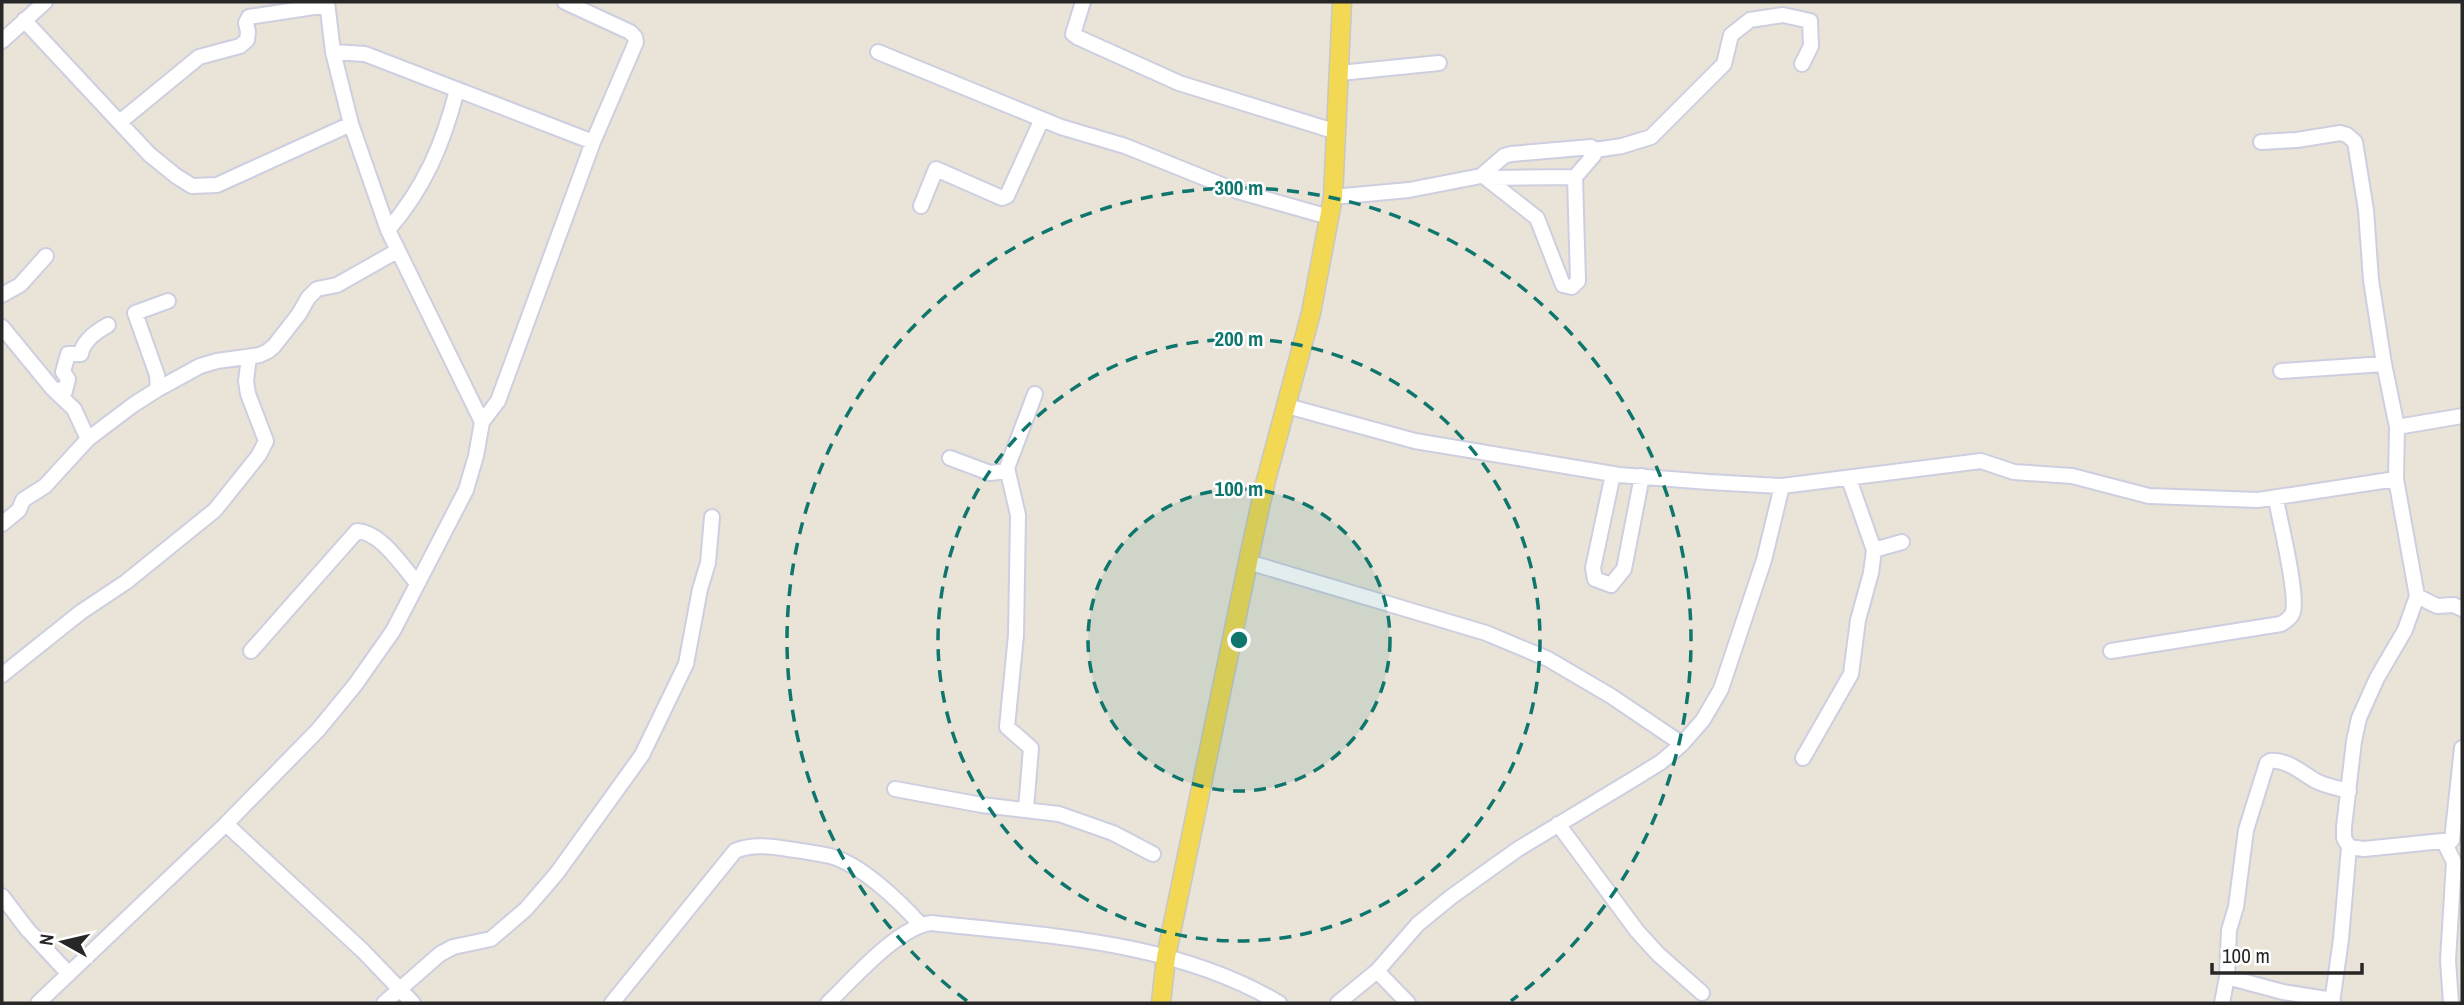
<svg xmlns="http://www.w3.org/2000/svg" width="2464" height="1005" font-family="'Archivo Narrow',sans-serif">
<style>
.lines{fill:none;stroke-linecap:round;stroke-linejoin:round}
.minor-casing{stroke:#cdcfe1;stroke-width:18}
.major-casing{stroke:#c7c7c7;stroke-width:21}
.minor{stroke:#fff;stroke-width:14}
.major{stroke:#f3d953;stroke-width:18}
.ring{fill:none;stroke:#0f766e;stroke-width:3.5;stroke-dasharray:12 9}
.centre{fill:#0f766e;stroke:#fff;stroke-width:3.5}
.ring-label{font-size:21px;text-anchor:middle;font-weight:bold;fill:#0f766e;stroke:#fff;stroke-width:5;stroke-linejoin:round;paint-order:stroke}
</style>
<rect width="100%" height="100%" fill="#eae3d7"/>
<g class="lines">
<defs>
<path id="minor" d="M 1083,2 L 1073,34 L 1077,37 L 1179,83 L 1337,132
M 24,20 L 149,154 L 176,176 L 192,186 L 217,185 L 351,124
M 2,41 L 45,2
M 333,52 L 365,54 L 593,142
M 878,52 L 1061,127 L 1125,146 L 1237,191 L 1329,217
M 1340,73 L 1439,63
M 121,121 L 199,57 L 240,46 L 247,40 L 248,32 L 246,23 L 249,17 L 327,5
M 2261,142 L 2297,140 L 2340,133 L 2347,135 L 2355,142 L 2366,210 L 2371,280 L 2384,364 L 2397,427 L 2396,479 L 2417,596 L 2405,630 L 2377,678 L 2359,718 L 2354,741 L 2344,827 L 2344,838 L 2349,847 L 2341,939 L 2332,1003
M 1595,150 L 1622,146 L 1651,137 L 1724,64 L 1731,35 L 1750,20 L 1783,15 L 1810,21 L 1811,46 L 1802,64
M 1486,178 L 1537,218 L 1563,285 L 1572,287 L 1578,281 L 1575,177
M 1333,197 L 1409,190 L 1481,176 L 1504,156 L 1511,154 L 1591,147 L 1595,150 L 1594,155 L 1575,177 L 1489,178
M 921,206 L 936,169 L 1002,198 L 1007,196 L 1042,119
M 388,230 C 425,187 443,144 457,90
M 2,295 L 20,285 L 46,256
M 2,327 L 53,389 L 74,409 L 88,439
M 2281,371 L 2384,364
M 53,389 L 65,391 L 68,379 L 63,372 L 68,354 L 81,354 C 83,340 97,331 108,325
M 158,389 L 157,375 L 135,313 L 168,301
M 1287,406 L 1415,441 L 1619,475 L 1709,482 L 1782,486 L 1981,461 L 2014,472 L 2072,476 L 2149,496 L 2258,500 L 2396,479
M 482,422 L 498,401 L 593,142 L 636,42 L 635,37 L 630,32 L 565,2
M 2397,427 L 2462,416
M 950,458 L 990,473 L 1008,471
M 1613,474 L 1593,568 L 1595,579 L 1611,585 L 1624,569 L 1642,476
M 2,524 L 19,510 L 23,500 L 45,486 L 88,439 L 133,405 L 158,389 L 200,366 L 217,361 L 260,355 L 268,351 L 274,346 L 299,314 L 308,298 L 317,289 L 337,285 L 397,251
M 1874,550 L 1902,542
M 1248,562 L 1486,633 L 1548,659 L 1611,696 L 1682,744
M 2417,596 L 2437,606 L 2454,605 L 2462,609
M 251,651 L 357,531 C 381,532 402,566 417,583
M 2111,651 L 2281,624 C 2286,621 2291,618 2293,612 C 2298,593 2280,522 2276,499
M 2,675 L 81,612 L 126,582 L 215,510 L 259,455 L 266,441 L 248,394 L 246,381 L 249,357
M 1803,758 L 1851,674 L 1858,620 L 1871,573 L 1874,550 L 1849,479
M 895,789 L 982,805 L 1059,814 L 1113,833 L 1153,854
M 1026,809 L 1031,748 L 1007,727 L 1016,635 L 1018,515 L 1007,468 L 1035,394
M 226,824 L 363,951 L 413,1003
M 1558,824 L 1637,931 L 1658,954 L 1702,993
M 2452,840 L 2462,748
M 2349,847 L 2364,849 L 2452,840 L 2446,846 L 2454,862 L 2448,960 L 2451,1003
M 2,896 L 27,929 L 69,974
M 1377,971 L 1408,1003
M 2227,977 L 2283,992 L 2333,1000
M 38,1003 L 226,824 L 318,730 L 355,685 L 393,631 L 466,490 L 476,456 L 482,422 L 388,230 L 351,124 L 333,52 L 327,2
M 384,1003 L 440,954 L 453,947 L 491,939 L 526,909 L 557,873 L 642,755 L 686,664 L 700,589 L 708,563 L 712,517
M 612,1003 L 735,851 C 751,844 770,846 788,849 C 802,851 817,853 830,856 C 861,864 899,901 920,924
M 828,1003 C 853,979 898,927 931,923 C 1049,936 1175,941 1279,1003
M 1338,1003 L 1377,971 L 1418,924 L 1451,897 L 1518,849 L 1632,780 L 1661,762 L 1682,744 L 1703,720 L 1721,689 L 1764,560 L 1782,486
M 2222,1003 L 2227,977 L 2229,930 L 2236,907 L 2246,830 L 2267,763 L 2270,761 C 2287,759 2302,773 2316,781 C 2325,786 2338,788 2349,791"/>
<path id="major" d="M 1161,1003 L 1166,957 L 1248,562 L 1265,484 L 1311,313 L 1333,197 L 1342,2"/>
</defs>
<!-- minor casing -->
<use href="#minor" class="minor-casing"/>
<!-- major casing -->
<use href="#major" class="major-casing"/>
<!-- minor -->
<use href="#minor" class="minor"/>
<!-- major -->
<use href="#major" class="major"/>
</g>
<!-- distance rings -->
<circle cx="1239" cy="640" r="151" fill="#0f766e" fill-opacity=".12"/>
<g class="ring">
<circle cx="1239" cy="640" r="151"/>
<circle cx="1239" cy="640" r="301"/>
<path d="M967 1001A452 452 0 1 1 1511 1001"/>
</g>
<circle cx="1239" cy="640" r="10" class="centre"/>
<g class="ring-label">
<text x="1239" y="195">300 m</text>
<text x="1239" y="346">200 m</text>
<text x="1239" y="496">100 m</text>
</g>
<!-- border -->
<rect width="2464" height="1005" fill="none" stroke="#272727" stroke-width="7"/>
<!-- north arrow -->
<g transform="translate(63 942) rotate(278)" stroke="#ffffff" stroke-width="5" paint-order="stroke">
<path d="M0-5L12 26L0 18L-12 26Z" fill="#272727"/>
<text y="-10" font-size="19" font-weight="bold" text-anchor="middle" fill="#272727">N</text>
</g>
<!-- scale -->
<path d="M2212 963v10h150v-10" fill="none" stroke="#272727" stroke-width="3.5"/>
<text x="2222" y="963" font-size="21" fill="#272727" stroke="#ffffff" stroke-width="5" paint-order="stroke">100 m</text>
</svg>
